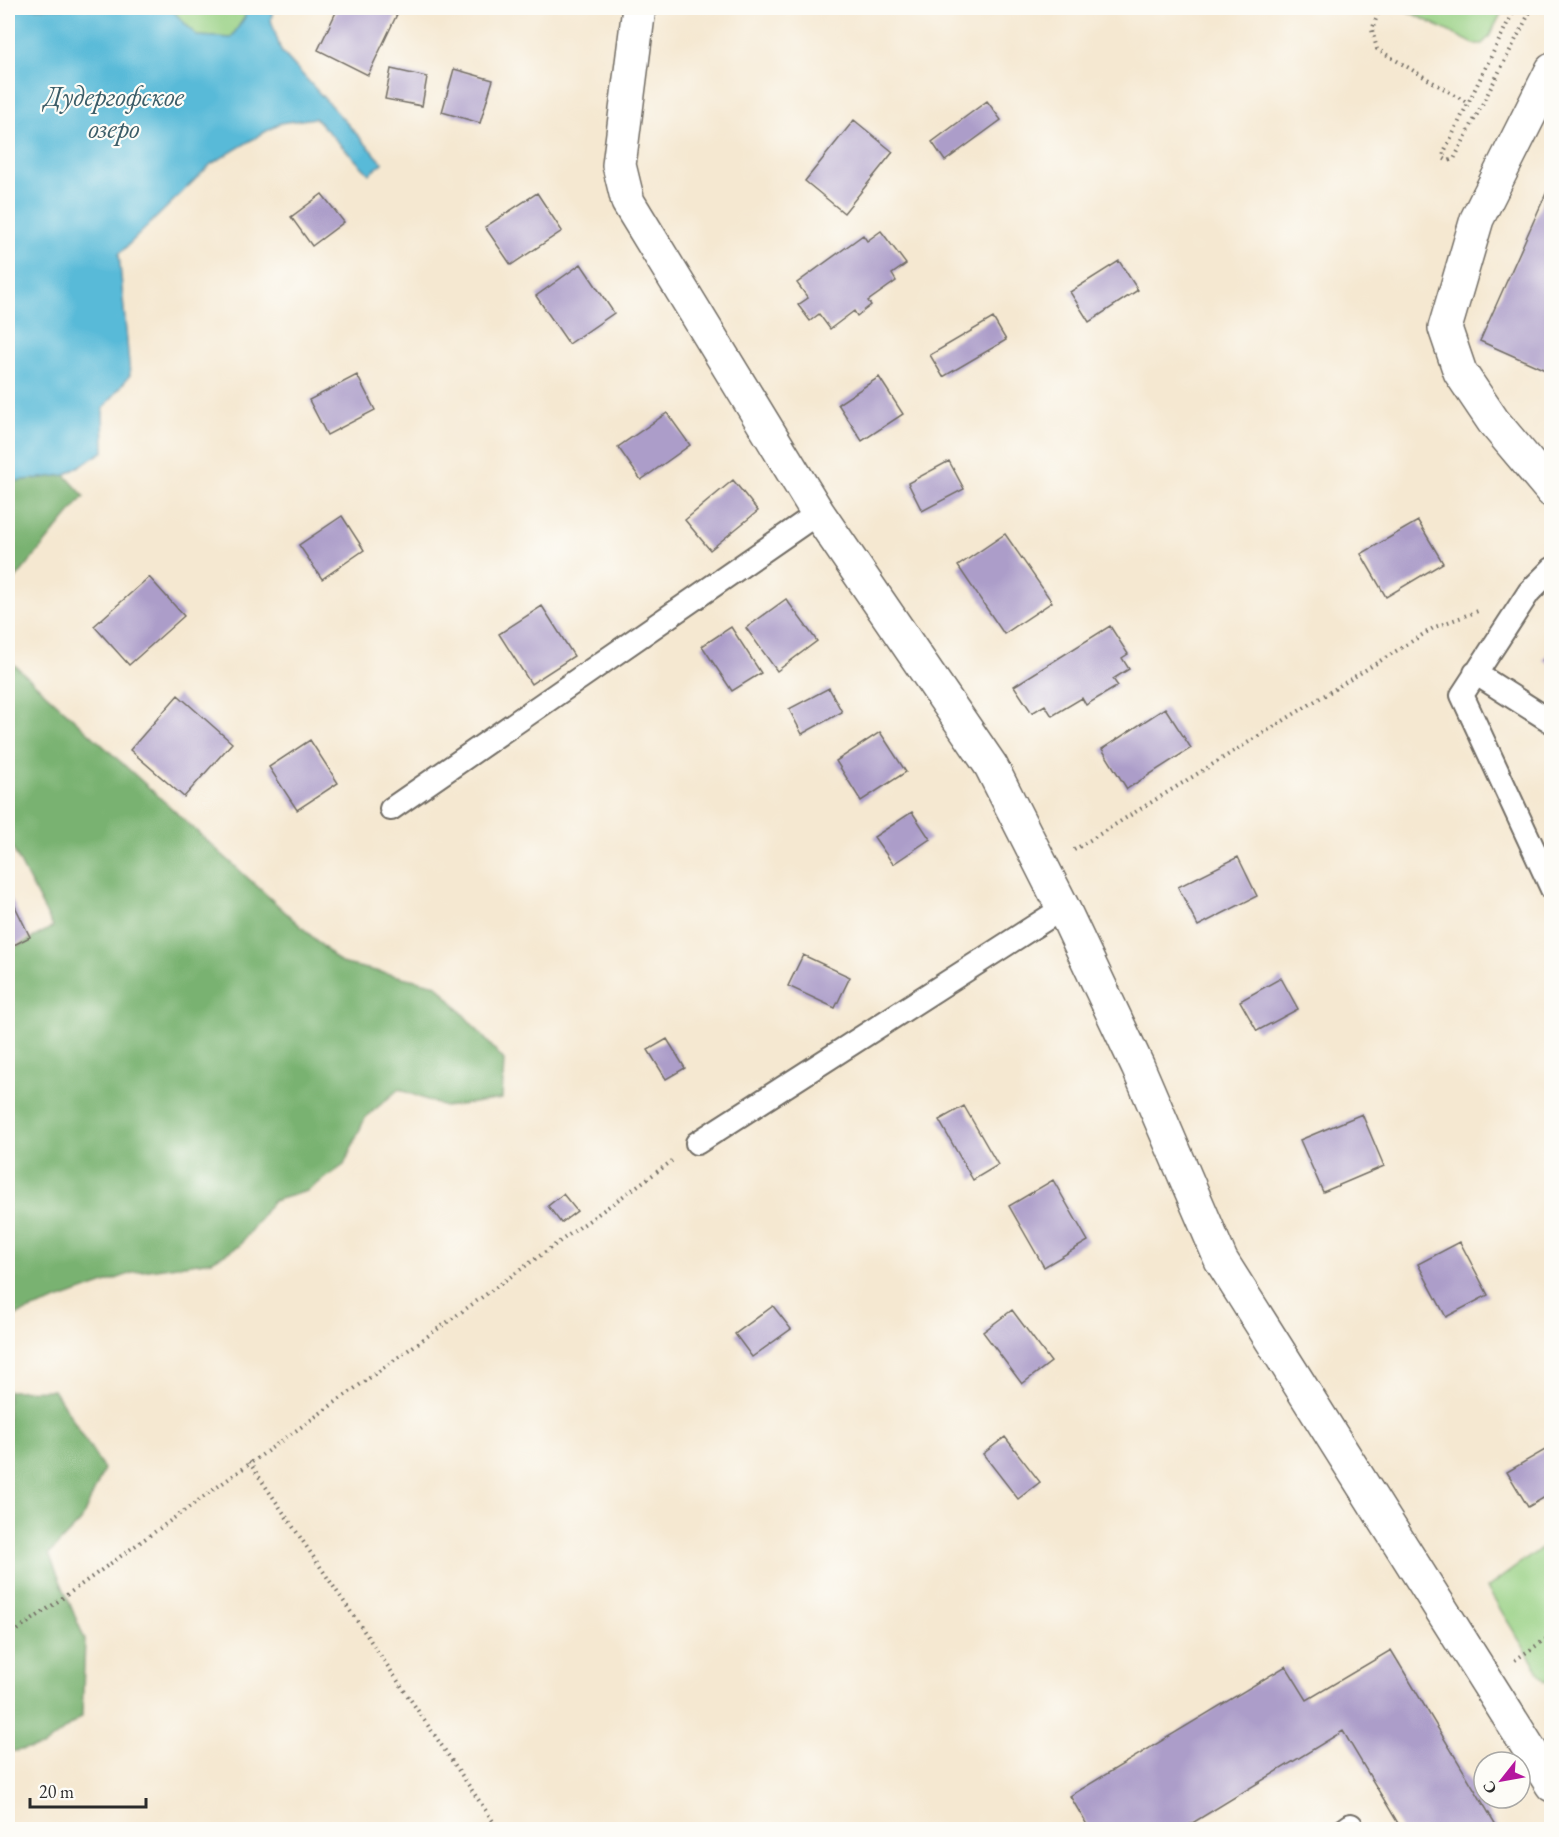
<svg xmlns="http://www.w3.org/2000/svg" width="1559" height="1837" font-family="'EB Garamond',serif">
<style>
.green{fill:#97d083;stroke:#617e57;stroke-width:1.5}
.forest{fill:#79b271;stroke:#526e4e;stroke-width:1.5}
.water{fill:#59bad8;stroke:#427282;stroke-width:1.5}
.building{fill:#ac9dc9}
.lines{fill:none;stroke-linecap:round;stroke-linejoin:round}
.lane-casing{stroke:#726d65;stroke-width:26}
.street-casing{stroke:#726d65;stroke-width:36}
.path{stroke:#726d65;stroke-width:4;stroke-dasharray:1.5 4.5;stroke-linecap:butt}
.lane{stroke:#fff;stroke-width:22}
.street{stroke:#fff;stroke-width:33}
.labels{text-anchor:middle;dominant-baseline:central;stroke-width:4.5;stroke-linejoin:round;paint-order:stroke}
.water-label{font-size:28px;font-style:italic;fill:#3b5d68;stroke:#fdfcf7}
</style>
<rect width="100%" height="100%" fill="#fdfcf7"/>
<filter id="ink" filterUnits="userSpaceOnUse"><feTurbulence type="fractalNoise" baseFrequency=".0167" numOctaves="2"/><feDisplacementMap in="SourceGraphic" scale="12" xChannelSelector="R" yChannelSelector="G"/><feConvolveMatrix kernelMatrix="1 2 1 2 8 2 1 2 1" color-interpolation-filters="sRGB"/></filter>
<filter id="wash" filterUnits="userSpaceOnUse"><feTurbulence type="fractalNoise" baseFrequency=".008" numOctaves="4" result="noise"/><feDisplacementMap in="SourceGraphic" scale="24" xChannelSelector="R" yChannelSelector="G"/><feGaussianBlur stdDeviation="1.35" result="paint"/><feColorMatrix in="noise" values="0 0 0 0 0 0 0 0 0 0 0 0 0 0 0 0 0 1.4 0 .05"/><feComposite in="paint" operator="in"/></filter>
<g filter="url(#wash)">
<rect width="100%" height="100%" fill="#f5e8d1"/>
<!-- green -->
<path class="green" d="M 170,8 L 244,8 L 245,17 L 231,38 L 197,36 Z
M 1401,8 L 1504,8 L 1489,37 L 1482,44 L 1474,44 Z
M 1551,1541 L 1552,1679 L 1545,1682 L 1487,1588 Z"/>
<!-- forest -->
<path class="forest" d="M 65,475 L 84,496 L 8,588 L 8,482 Z
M 8,659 L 341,963 L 437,985 L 504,1060 L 502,1099 L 445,1107 L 399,1089 L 365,1118 L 344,1165 L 307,1191 L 273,1201 L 239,1246 L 212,1261 L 135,1272 L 8,1318 L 8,951 L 53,927 L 8,839 Z
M 54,1390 L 104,1469 L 81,1521 L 49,1554 L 85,1640 L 82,1716 L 42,1747 L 8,1752 L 8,1391 Z"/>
<!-- water -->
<path class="water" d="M 8,8 L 170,8 L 197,36 L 231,38 L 245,17 L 244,8 L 273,8 L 271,20 L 281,51 L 383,163 L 369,174 L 315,118 L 280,123 L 211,164 L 119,254 L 130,375 L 103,409 L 104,451 L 65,475 L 8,482 Z"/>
<g id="blocks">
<!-- building -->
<path class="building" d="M 338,8 L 400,8 L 368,75 L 318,50 Z
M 391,69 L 427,77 L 422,106 L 385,99 Z
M 454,69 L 493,80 L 480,123 L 442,112 Z
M 987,101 L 1001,120 L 945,161 L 932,142 Z
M 854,120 L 893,152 L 844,213 L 805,181 Z
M 1552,180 L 1552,373 L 1480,341 Z
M 537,193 L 562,231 L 511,265 L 485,227 Z
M 322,194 L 344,222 L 312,246 L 291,217 Z
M 881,231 L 906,264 L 892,274 L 896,281 L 868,301 L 871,305 L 857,316 L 854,311 L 830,329 L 819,314 L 810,321 L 798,305 L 808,298 L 797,283 L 863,235 L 867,241 Z
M 1119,261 L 1138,290 L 1089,322 L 1070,292 Z
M 581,264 L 614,313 L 569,344 L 536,296 Z
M 993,318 L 1006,340 L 943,377 L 930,355 Z
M 357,375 L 375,410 L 327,435 L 309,400 Z
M 879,377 L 903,414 L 862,441 L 838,404 Z
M 667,413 L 690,445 L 641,480 L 618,447 Z
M 949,461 L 964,489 L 922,511 L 908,483 Z
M 733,480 L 758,511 L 710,550 L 685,520 Z
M 342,516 L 364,550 L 322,579 L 299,545 Z
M 1418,521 L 1443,563 L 1386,597 L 1361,554 Z
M 1005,534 L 1052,602 L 1004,634 L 958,566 Z
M 149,577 L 184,616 L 129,665 L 94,626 Z
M 786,599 L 817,641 L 777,671 L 746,628 Z
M 542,606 L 574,656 L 531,684 L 499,634 Z
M 1110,626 L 1128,654 L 1122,658 L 1129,669 L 1113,679 L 1118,686 L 1086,705 L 1082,698 L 1052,716 L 1045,705 L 1032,713 L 1014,686 Z
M 731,627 L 761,673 L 732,691 L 702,646 Z
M 1552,647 L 1552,665 L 1543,660 Z
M 829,688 L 842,712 L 802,734 L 789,709 Z
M 178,695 L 232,743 L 184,797 L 130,750 Z
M 1165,708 L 1191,748 L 1127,789 L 1102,749 Z
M 880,732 L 906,772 L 861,801 L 836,761 Z
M 310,740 L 338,783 L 297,810 L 269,767 Z
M 912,812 L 930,839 L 893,864 L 874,837 Z
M 1238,857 L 1257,896 L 1198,926 L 1178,887 Z
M 8,892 L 30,937 L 8,948 Z
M 803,955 L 850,977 L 835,1008 L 788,986 Z
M 1281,978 L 1298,1009 L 1257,1031 L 1240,1001 Z
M 667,1039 L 685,1068 L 666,1079 L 648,1050 Z
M 964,1106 L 998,1165 L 973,1180 L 939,1120 Z
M 1362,1114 L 1384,1166 L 1323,1192 L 1300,1140 Z
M 1053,1180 L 1088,1241 L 1044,1267 L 1009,1206 Z
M 563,1194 L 577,1211 L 561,1223 L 548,1206 Z
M 1460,1242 L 1488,1295 L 1446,1317 L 1418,1264 Z
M 773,1306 L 791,1329 L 752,1357 L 735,1334 Z
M 1012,1310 L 1051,1362 L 1022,1384 L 983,1332 Z
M 1005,1437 L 1040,1482 L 1018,1499 L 983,1454 Z
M 1552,1446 L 1552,1493 L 1528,1507 L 1507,1472 Z
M 1391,1650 L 1499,1830 L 1402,1830 L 1343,1731 L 1181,1830 L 1090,1830 L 1070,1796 L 1286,1666 L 1307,1700 Z"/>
</g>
</g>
<g filter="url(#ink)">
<use href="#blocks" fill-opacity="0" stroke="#726d65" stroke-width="1.5"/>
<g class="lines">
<defs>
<path id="lane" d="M 1552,569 L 1529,592 L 1462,695 L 1552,889
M 1475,673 L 1552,722
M 391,809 L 818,513
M 697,1143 L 1063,908
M 1344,1830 L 1351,1825 L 1354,1830"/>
<path id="street" d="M 639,8 L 619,165 L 628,202 L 818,513 L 991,766 L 1063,908 L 1138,1067 L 1221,1260 L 1552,1785
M 1552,70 L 1477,219 L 1445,328 L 1460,372 L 1493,421 L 1552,491"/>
</defs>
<!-- lane casing -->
<use href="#lane" class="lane-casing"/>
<!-- street casing -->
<use href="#street" class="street-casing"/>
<!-- path -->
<path class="path" d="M 1380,8 L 1372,30 L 1377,49 L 1468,103
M 1515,8 L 1444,152 L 1443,158 L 1448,161 L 1454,159 L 1532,8
M 1074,850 L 1435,627 L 1478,611
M 249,1462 L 499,1830
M 8,1637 L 672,1161
M 1515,1660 L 1552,1635"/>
<!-- lane -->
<use href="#lane" class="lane"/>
<!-- street -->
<use href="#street" class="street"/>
</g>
</g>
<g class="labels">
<!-- water labels -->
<g class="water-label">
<text x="114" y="96">Дудергофское<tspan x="114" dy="32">озеро</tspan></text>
</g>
</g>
<!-- margin -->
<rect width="1559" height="1837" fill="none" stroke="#fdfcf7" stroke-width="30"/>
<!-- north arrow -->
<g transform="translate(1502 1780) rotate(239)"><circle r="28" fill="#fdfcf7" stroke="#a9a8a5" stroke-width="1.5"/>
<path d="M0-4.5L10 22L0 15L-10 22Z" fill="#b5179e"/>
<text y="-9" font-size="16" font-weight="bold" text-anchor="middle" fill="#2b2b2b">С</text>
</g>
<!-- scale -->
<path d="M30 1798v9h116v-9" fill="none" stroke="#2b2b2b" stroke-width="3"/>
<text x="39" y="1798" font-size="18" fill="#2b2b2b" stroke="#fdfcf7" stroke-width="4.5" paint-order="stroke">20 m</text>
</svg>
